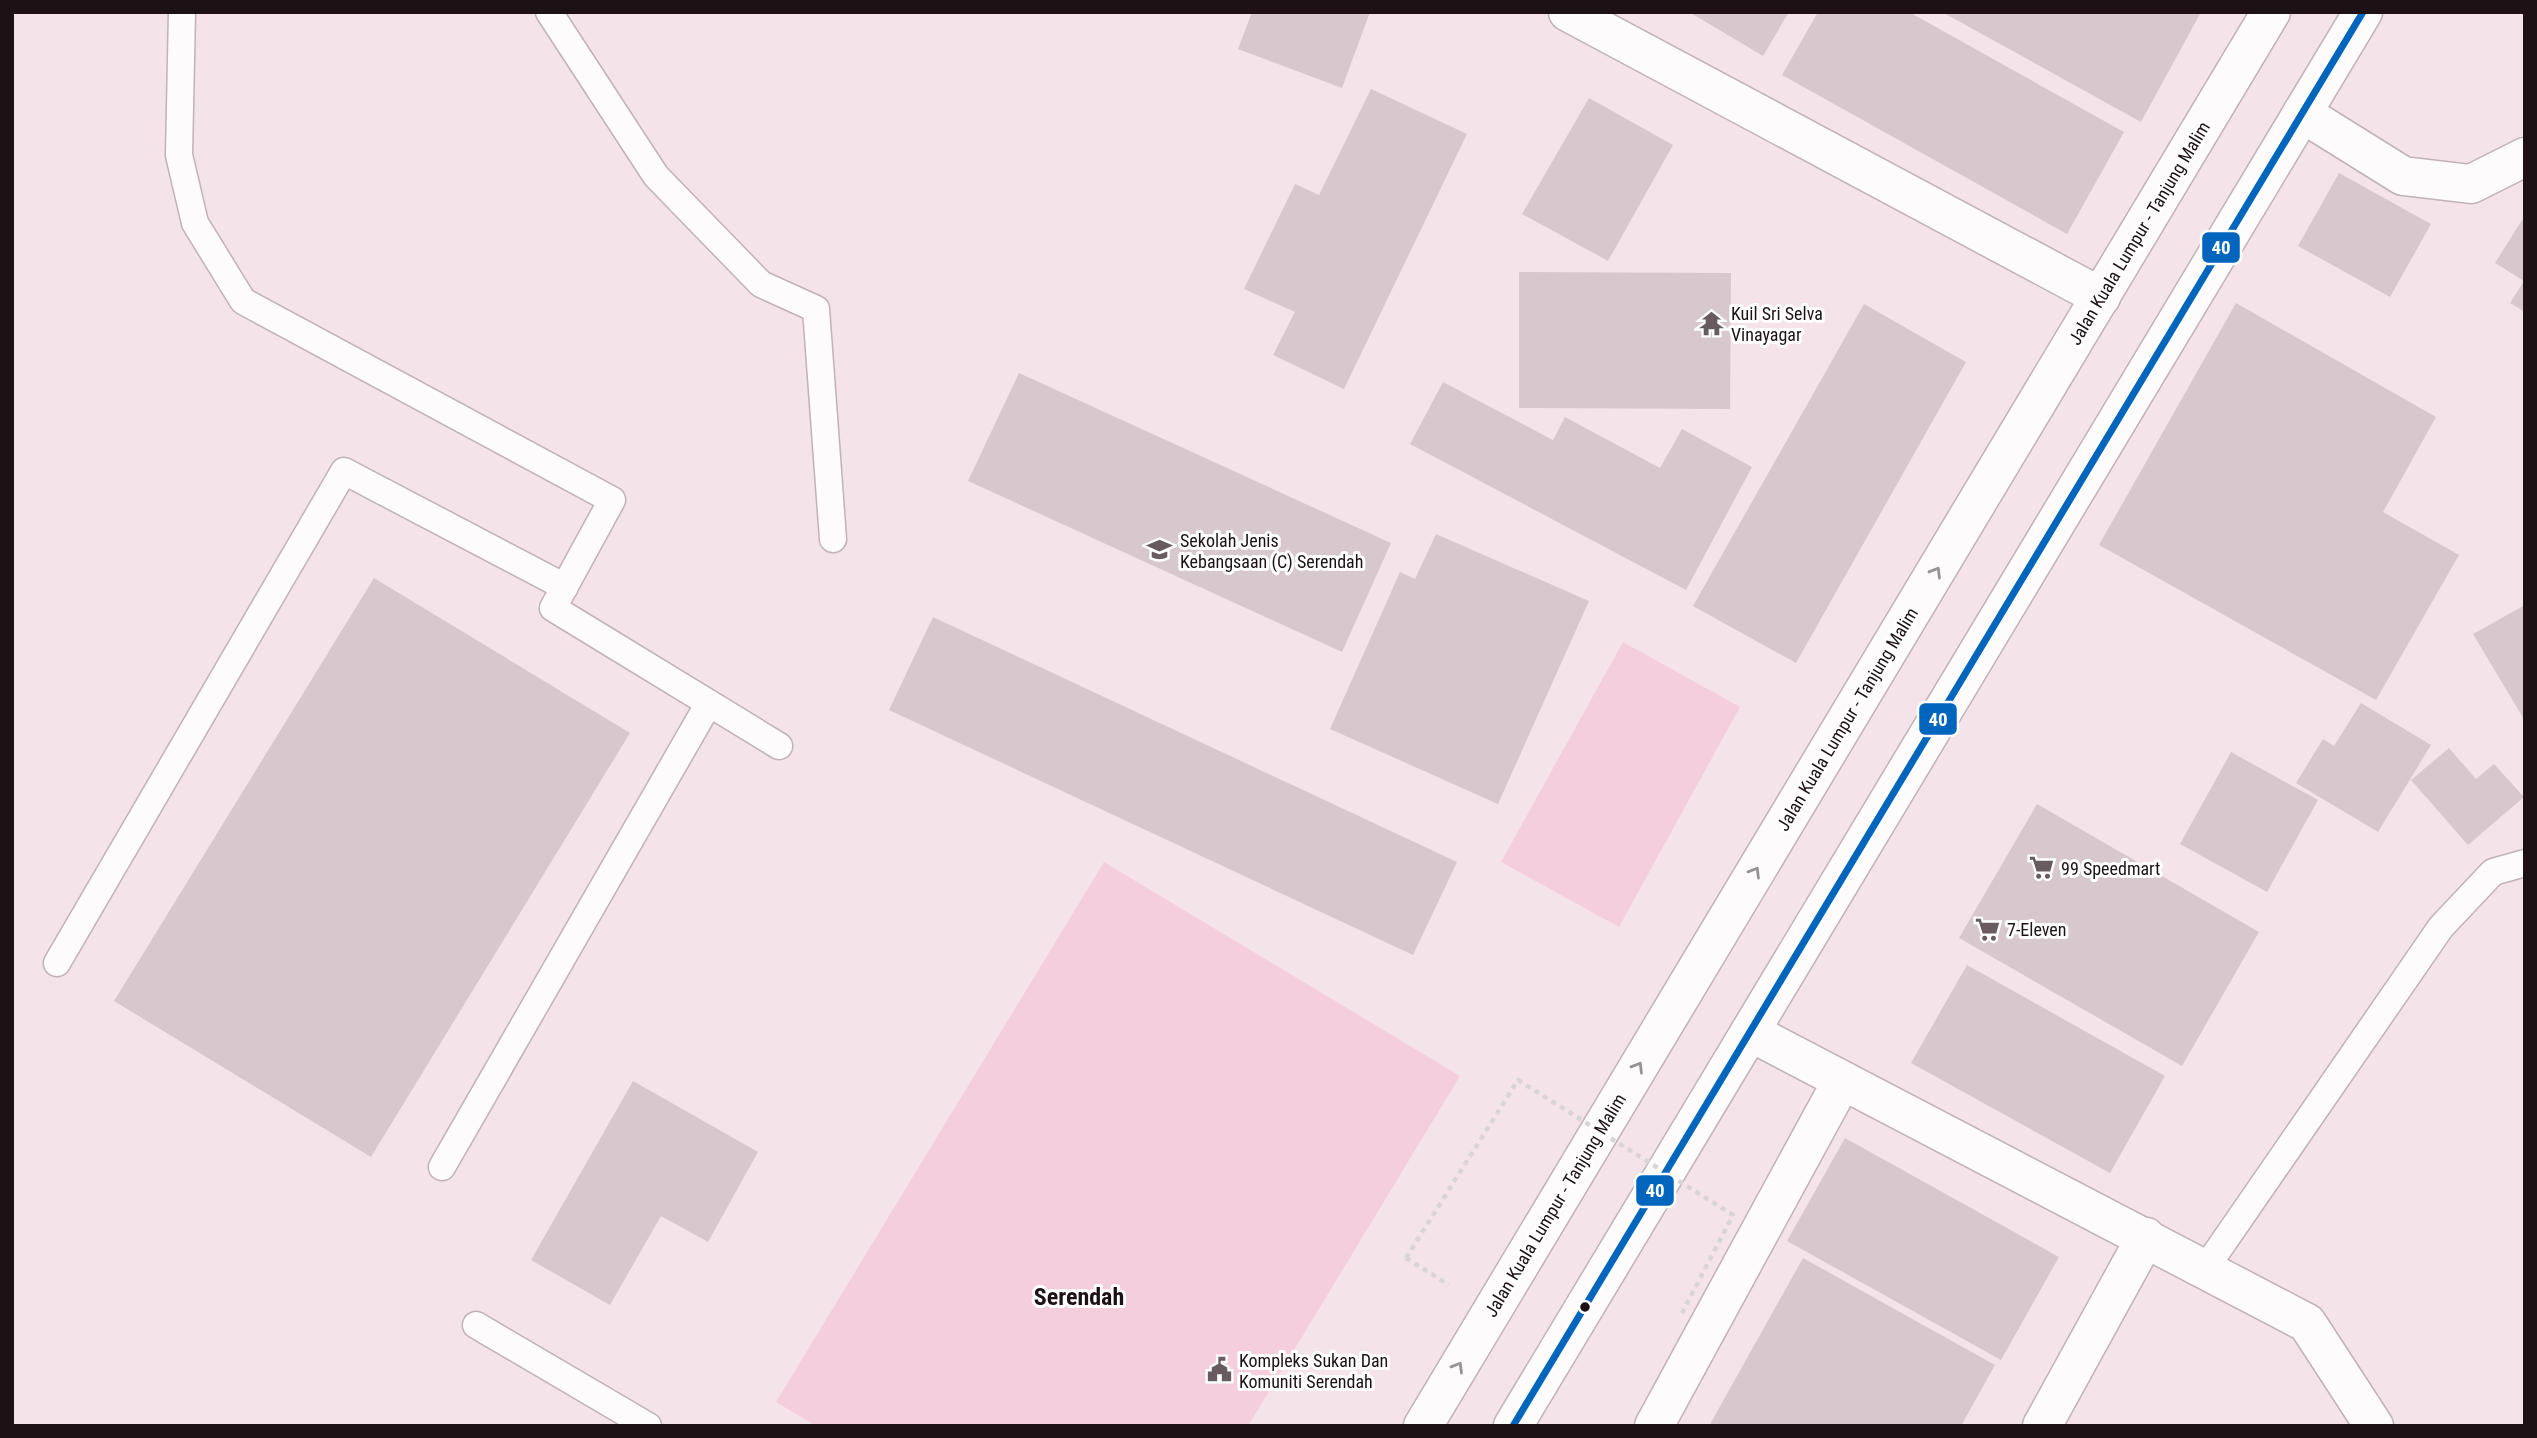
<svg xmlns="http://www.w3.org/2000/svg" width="2537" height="1438" font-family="'Roboto Condensed',sans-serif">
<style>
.green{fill:#f5cedd}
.building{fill:#d7c8ce}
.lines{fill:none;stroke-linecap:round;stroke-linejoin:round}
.lane-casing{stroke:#c0b2b8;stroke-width:29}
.street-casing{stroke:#c0b2b8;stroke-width:41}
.primary-casing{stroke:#c0b2b8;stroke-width:41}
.path{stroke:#d9d4d6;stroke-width:4.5;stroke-dasharray:5 5;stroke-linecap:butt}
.lane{stroke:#fdfbfc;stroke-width:26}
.street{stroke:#fdfbfc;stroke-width:38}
.primary{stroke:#fdfbfc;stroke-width:38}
.path-bridge{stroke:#d9d4d6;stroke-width:4.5;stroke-dasharray:5 5;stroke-linecap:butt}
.bus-1-casing{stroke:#fff;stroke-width:12}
.bus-1{stroke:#0065bd;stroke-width:7}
.oneway{stroke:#989294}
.bus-dot{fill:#1d1116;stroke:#fff;stroke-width:2.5}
.labels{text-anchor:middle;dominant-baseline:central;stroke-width:6;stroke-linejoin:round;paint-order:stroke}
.street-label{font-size:18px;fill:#1d1116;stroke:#fff}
.poi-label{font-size:18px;fill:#1d1116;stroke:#fff;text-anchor:start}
.district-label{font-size:24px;font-weight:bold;fill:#1d1116;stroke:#fff}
.line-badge{stroke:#fff;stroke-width:2.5}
.badge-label{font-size:19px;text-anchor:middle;font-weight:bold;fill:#fff}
</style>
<rect width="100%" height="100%" fill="#f4e4ea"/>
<!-- green -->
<path class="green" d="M 1623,642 L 1740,707 L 1619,927 L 1501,862 Z
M 1104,862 L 1460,1076 L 1248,1426 L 816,1426 L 776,1402 Z"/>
<!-- building -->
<path class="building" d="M 1252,12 L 1370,12 L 1342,88 L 1238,49 Z
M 1689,12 L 1789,12 L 1763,56 Z
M 1818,12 L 1909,12 L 2124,132 L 2067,234 L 1782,75 Z
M 1942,12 L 2201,12 L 2141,122 Z
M 1371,89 L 1467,134 L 1344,389 L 1273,355 L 1295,312 L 1244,289 L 1295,184 L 1319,195 Z
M 1589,98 L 1673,145 L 1608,261 L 1522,214 Z
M 2339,173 L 2431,224 L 2390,297 L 2298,246 Z
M 2522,220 L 2525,222 L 2525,312 L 2510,303 L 2524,281 L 2495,263 Z
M 1519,272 L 1731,273 L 1730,409 L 1519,408 Z
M 2236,303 L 2436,417 L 2383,512 L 2459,555 L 2376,700 L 2099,545 Z
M 1864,304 L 1966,362 L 1796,663 L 1693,606 Z
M 1019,373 L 1391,543 L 1342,652 L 968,481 Z
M 1443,382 L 1553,440 L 1565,417 L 1660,468 L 1682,429 L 1752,467 L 1686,590 L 1410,444 Z
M 1436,534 L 1589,601 L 1498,804 L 1330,729 L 1400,572 L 1415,579 Z
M 374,578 L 630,733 L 371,1157 L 114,1001 Z
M 2525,605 L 2525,721 L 2473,634 Z
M 933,617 L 1457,862 L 1413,955 L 889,710 Z
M 2361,703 L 2431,745 L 2378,832 L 2296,783 L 2323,739 L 2334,746 Z
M 2449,748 L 2476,779 L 2494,764 L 2524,797 L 2468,845 L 2411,780 Z
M 2231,752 L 2318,800 L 2267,892 L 2180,844 Z
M 2037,804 L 2259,932 L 2182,1066 L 1959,938 Z
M 1967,965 L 2165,1076 L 2110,1173 L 1911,1063 Z
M 633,1081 L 758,1152 L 708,1242 L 661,1216 L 610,1305 L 531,1260 Z
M 1845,1138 L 2059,1257 L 2001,1360 L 1787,1241 Z
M 1803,1258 L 1995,1365 L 1961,1426 L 1709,1426 Z"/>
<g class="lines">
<defs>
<path id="lane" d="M 182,12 L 179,155 L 195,223 L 243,301 L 612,500 L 553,608 L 779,746
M 549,12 L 656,176 L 761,284 L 816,309 L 833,539
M 57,963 L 344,471 L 565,587
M 442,1167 L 709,703
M 2205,1269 L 2441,927 L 2493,872 L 2525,863
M 476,1325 L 648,1426"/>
<path id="street" d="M 1568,12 L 2101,297
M 2302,113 L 2403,176 L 2471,184 L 2525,157
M 1750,1032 L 2307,1323 L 2374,1426
M 1654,1426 L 1842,1081
M 2042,1426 L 2146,1237"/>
<path id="primary" d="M 1423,1426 L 2271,12
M 1513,1426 L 2363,12"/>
</defs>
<!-- lane casing -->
<use href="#lane" class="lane-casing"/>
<!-- street casing -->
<use href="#street" class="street-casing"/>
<!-- primary casing -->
<use href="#primary" class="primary-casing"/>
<!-- path -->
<path class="path" d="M 1406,1258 L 1449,1285"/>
<!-- lane -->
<use href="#lane" class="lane"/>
<!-- street -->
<use href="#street" class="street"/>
<!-- primary -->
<use href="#primary" class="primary"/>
<!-- path-bridge -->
<path class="path-bridge" d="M 1406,1258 L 1518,1080 L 1733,1215 L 1682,1313"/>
<defs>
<path id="bus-1" d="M 1513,1426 L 2363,12"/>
</defs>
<!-- bus-1 casing -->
<use href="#bus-1" class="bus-1-casing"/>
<!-- bus-1 -->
<use href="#bus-1" class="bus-1"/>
</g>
<!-- one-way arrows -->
<defs><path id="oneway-chevron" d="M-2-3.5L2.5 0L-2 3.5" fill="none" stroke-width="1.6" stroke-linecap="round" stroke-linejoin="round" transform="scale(1.75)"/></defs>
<g class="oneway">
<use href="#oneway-chevron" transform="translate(1936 572) rotate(-59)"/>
<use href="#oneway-chevron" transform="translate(1755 872) rotate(-59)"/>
<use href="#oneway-chevron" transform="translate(1638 1067) rotate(-59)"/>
<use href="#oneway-chevron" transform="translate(1458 1367) rotate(-59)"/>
</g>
<!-- icons -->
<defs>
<symbol id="temple-bare" viewBox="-9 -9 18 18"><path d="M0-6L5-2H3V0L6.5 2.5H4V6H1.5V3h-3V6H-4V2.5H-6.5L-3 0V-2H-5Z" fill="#685b60" stroke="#fff" stroke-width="2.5" paint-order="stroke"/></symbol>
<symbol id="school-bare" viewBox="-9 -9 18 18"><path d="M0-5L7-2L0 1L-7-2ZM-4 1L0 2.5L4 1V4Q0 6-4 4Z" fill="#685b60" stroke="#fff" stroke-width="2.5" paint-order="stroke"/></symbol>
<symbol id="supermarket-bare" viewBox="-9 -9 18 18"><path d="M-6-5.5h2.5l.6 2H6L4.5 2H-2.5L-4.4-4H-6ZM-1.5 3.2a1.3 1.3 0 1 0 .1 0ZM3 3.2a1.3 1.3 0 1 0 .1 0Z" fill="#685b60" stroke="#fff" stroke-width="2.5" paint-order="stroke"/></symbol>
<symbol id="civic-bare" viewBox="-9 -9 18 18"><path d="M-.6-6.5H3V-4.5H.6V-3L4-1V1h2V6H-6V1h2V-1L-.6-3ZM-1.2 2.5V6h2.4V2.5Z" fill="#685b60" stroke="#fff" stroke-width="2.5" paint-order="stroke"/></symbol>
</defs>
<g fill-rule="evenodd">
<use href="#temple-bare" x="1694" y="306" width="35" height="35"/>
<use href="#school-bare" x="1142" y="532" width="35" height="35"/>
<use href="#supermarket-bare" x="2024" y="850" width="35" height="35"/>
<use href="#supermarket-bare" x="1970" y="912" width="35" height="35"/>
<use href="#civic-bare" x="1202" y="1352" width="35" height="35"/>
</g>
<!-- markers -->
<circle class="bus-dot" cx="1585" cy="1307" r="6"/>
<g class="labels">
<!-- street labels -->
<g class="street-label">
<text transform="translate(2139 233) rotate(-59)">Jalan Kuala Lumpur - Tanjung Malim</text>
<text transform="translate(1847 719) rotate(-59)">Jalan Kuala Lumpur - Tanjung Malim</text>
<text transform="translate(1555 1205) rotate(-59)">Jalan Kuala Lumpur - Tanjung Malim</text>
</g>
<!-- poi labels -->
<g class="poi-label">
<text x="1731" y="313">Kuil Sri Selva<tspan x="1731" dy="21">Vinayagar</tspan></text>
<text x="1180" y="540">Sekolah Jenis<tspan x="1180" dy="21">Kebangsaan (C) Serendah</tspan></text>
<text x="2061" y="868">99 Speedmart</text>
<text x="2007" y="929">7-Eleven</text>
<text x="1239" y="1360">Kompleks Sukan Dan<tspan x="1239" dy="21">Komuniti Serendah</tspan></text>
</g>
<!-- district labels -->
<g class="district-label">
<text x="1079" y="1297">Serendah</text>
</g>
</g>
<g class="line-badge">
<rect x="2201" y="231" width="40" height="33" rx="7" fill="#0065bd"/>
<rect x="1918" y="702" width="40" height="34" rx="7" fill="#0065bd"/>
<rect x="1635" y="1174" width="40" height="33" rx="7" fill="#0065bd"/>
</g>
<g class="badge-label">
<text x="2221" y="254">40</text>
<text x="1938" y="726">40</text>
<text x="1655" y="1197">40</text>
</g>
<!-- border -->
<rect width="2537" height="1438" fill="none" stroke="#1d1116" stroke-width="28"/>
</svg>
